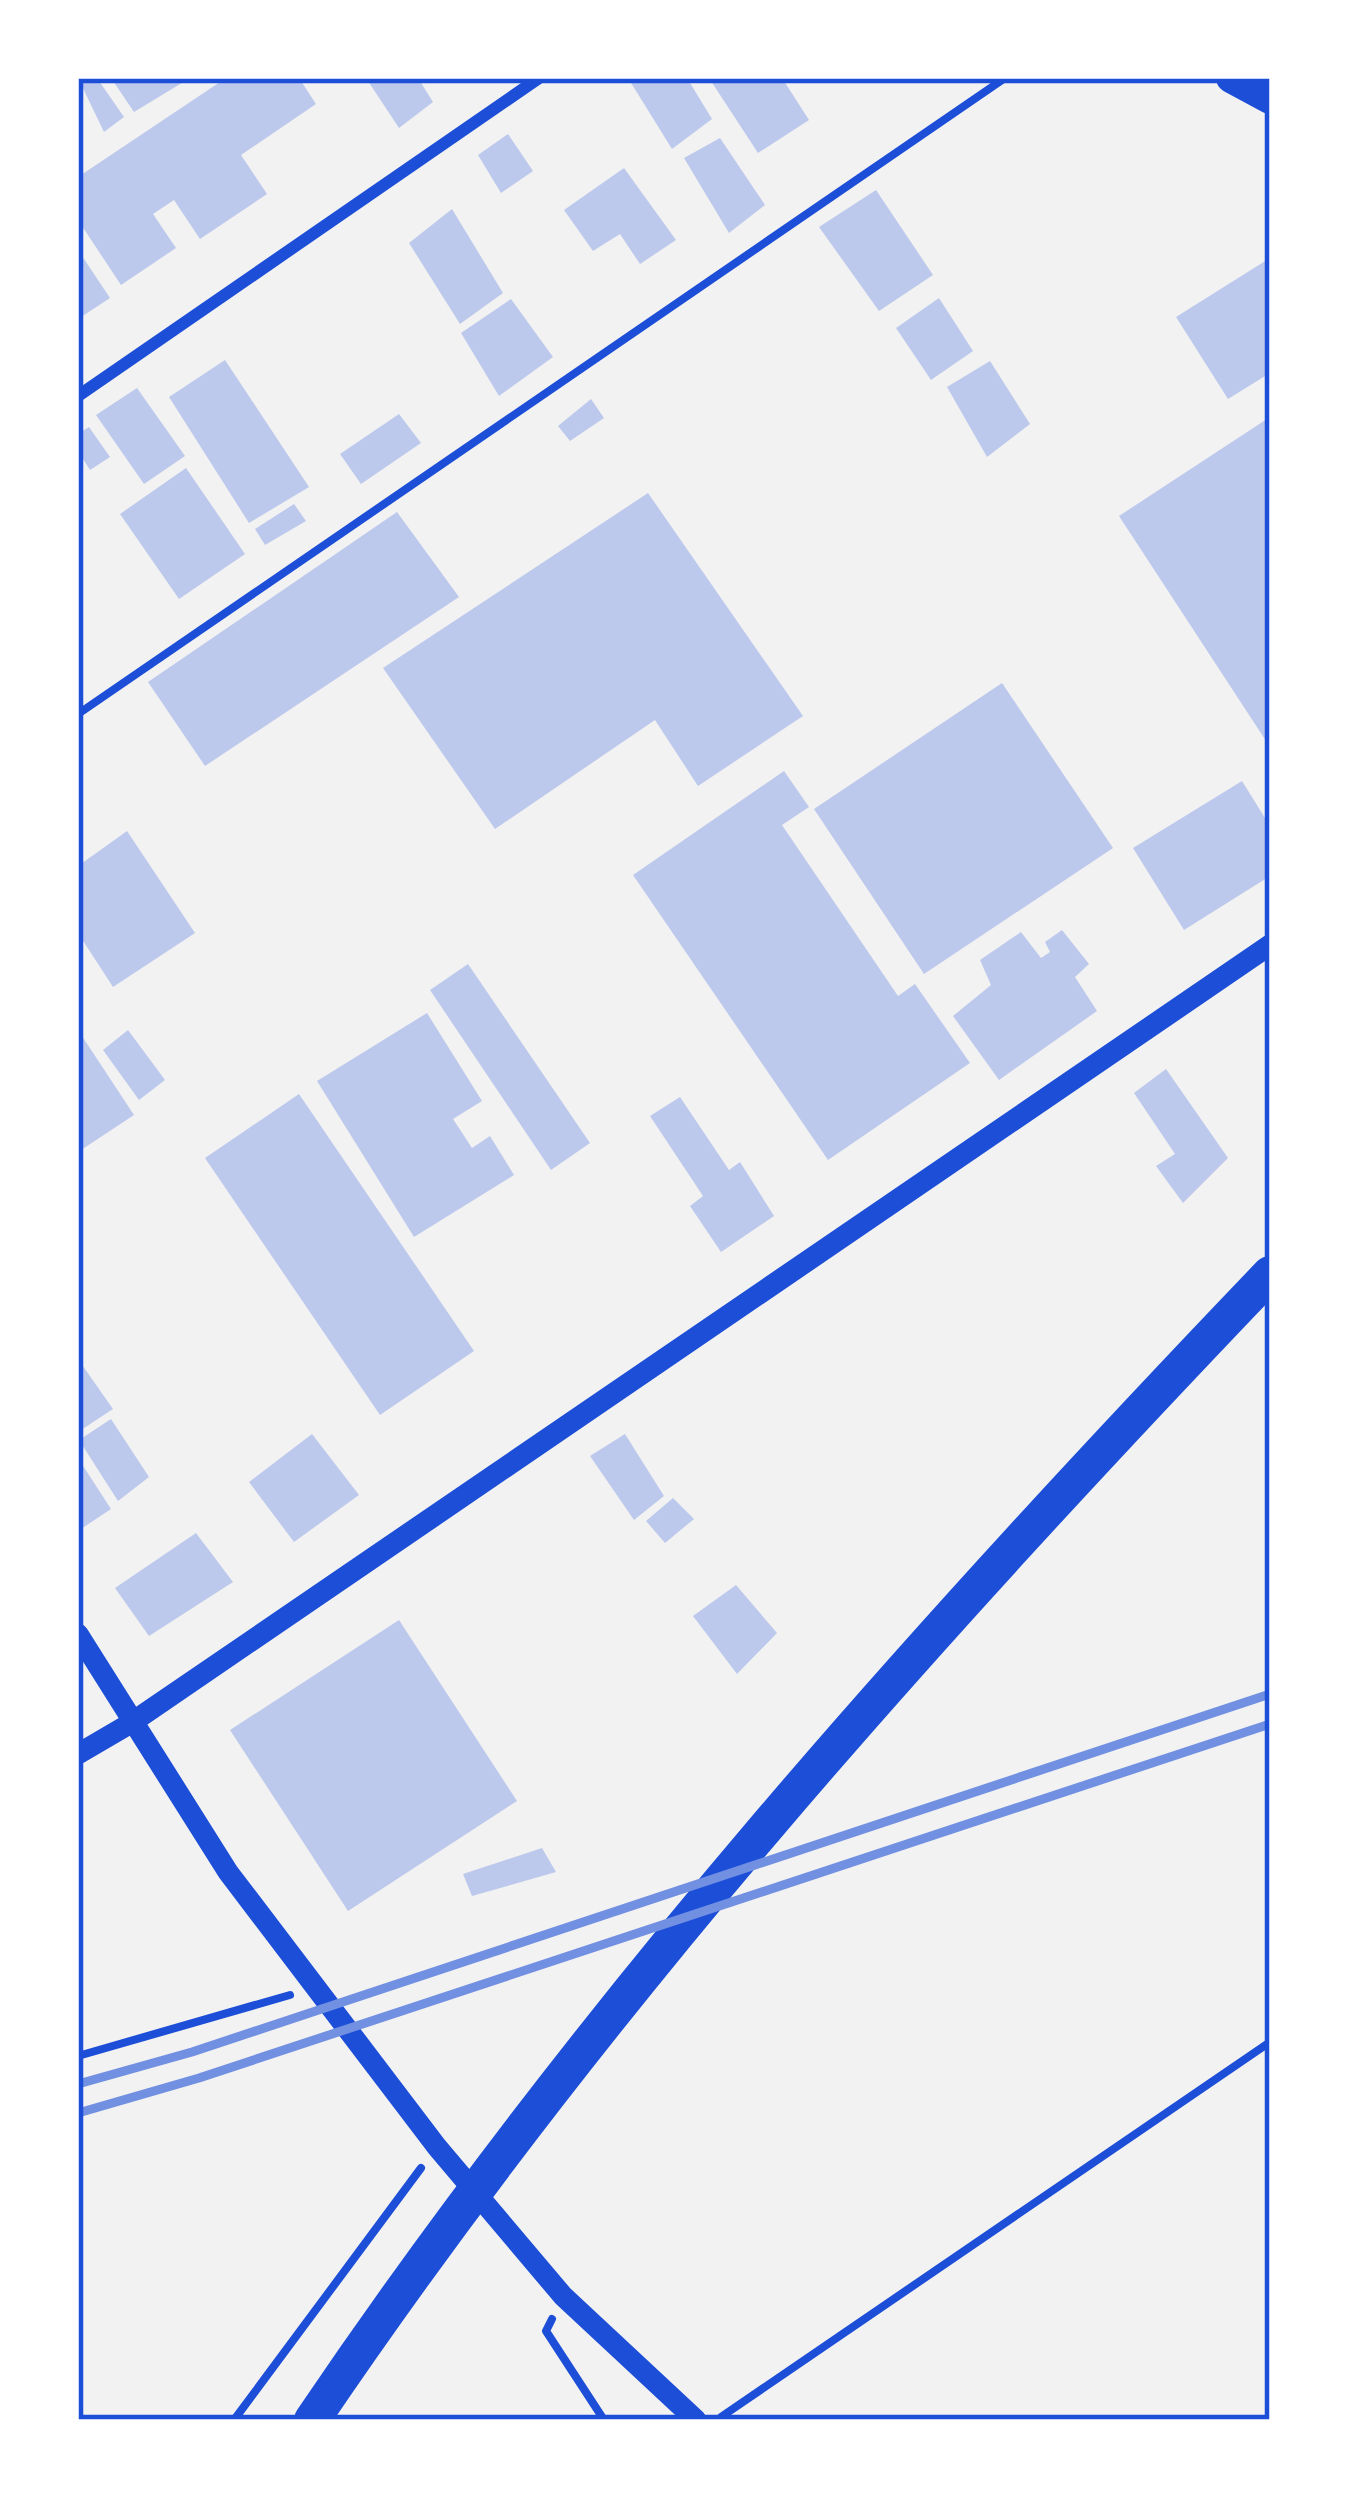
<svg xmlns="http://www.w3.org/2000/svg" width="1348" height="2498" font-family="Lato,sans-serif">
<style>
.building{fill:#bdc9ec}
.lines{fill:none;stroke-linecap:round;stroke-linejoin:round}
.path{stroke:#1d4ed8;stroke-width:8}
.minor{stroke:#1d4ed8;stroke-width:12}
.tertiary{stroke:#1d4ed8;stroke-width:21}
.primary{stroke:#1d4ed8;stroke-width:30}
.motorway{stroke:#1d4ed8;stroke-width:36}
.rail{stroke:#7290e2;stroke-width:9}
.neatline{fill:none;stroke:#1d4ed8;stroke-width:4.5}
</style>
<rect width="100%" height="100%" fill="#f2f2f2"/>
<!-- building -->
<path class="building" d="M 78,78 L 97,78 L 124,117 L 104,132 Z
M 111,78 L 190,78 L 134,112 Z
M 226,78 L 299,78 L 316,104 L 241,155 L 267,194 L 200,239 L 174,200 L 153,214 L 176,248 L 121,285 L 78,220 L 78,177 Z
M 366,78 L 418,78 L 433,102 L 399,128 Z
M 628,78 L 687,78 L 712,119 L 672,149 Z
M 709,78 L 782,78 L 809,120 L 758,153 Z
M 508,134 L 533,171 L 501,193 L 478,155 Z
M 720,138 L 765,205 L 729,233 L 684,158 Z
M 624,168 L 676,240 L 640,264 L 620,234 L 593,251 L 564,210 Z
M 876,190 L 933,275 L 879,311 L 819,227 Z
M 452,209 L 503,293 L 460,324 L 409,243 Z
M 78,250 L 110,298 L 78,319 Z
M 1270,258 L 1270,373 L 1228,399 L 1176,317 Z
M 939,298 L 973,351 L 931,380 L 896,328 Z
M 511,299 L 553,357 L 499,396 L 461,333 Z
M 225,360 L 309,487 L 249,523 L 169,397 Z
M 990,361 L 1030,424 L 987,457 L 947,387 Z
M 137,388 L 185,456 L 144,484 L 96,415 Z
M 591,399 L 604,418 L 570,441 L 558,426 Z
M 399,414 L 421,443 L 361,484 L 340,454 Z
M 1270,417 L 1270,747 L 1119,516 Z
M 89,427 L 110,457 L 90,470 L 78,451 L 78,434 Z
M 186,468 L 245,554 L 179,599 L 120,514 Z
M 648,493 L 803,716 L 698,786 L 655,720 L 495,829 L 383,668 Z
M 294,504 L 306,521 L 265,545 L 255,529 Z
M 397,512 L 459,597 L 205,766 L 148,682 Z
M 1002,683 L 1113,848 L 924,974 L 814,809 Z
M 784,771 L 809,807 L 782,825 L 898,996 L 915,984 L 970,1063 L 828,1160 L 633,875 Z
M 1242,781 L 1270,826 L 1270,876 L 1184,930 L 1133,848 Z
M 127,831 L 195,933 L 113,987 L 78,933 L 78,866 Z
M 1062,930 L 1089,964 L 1075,977 L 1097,1011 L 999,1080 L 953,1016 L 991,985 L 980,960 L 1021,932 L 1041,958 L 1050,952 L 1045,942 Z
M 468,964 L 590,1143 L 551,1170 L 430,990 Z
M 427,1013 L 482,1101 L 453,1119 L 472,1148 L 490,1136 L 514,1175 L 414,1237 L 317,1081 Z
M 78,1030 L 134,1115 L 78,1152 Z
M 128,1030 L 165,1080 L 139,1100 L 103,1050 Z
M 1166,1069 L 1228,1158 L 1183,1203 L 1156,1166 L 1175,1154 L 1134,1093 Z
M 299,1094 L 474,1351 L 380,1415 L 205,1158 Z
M 680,1097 L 729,1170 L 740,1162 L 774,1216 L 721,1252 L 690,1206 L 703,1196 L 650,1116 Z
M 78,1359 L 113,1409 L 78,1432 Z
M 111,1419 L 149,1477 L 118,1501 L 79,1440 Z
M 312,1434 L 359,1495 L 294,1542 L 249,1482 Z
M 625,1434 L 664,1496 L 634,1520 L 590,1456 Z
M 78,1458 L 111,1509 L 78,1531 Z
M 673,1498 L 694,1519 L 665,1543 L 646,1521 Z
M 196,1533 L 233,1582 L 149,1636 L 115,1588 Z
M 736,1585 L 777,1633 L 737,1674 L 693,1616 Z
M 399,1620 L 517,1801 L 348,1911 L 230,1730 Z
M 542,1848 L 556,1872 L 472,1896 L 463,1874 Z"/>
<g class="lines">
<!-- path -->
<path class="path" d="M 78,714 L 1005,78
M 78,2056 L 290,1995
M 552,2319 L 546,2331 L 604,2420
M 721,2417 L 1270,2042
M 234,2420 L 421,2168"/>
<!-- minor -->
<path class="minor" d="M 78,396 L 539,78"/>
<!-- tertiary -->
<path class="tertiary" d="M 78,1634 L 228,1872 L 437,2147 L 563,2296 L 696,2420
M 78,1754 L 131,1723 L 1270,945"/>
<!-- primary -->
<path class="primary" d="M 1231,78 L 1270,99"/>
<!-- motorway -->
<path class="motorway" d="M 312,2420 C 592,2006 925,1634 1270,1274"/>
<!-- rail -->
<path class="rail" d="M 78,2084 L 192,2052 L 1270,1694
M 78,2113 L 199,2078 L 1270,1724"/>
</g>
<!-- border -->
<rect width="1348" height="2498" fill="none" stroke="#ffffff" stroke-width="162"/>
<rect x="81" y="81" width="1186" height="2336" class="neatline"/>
</svg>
